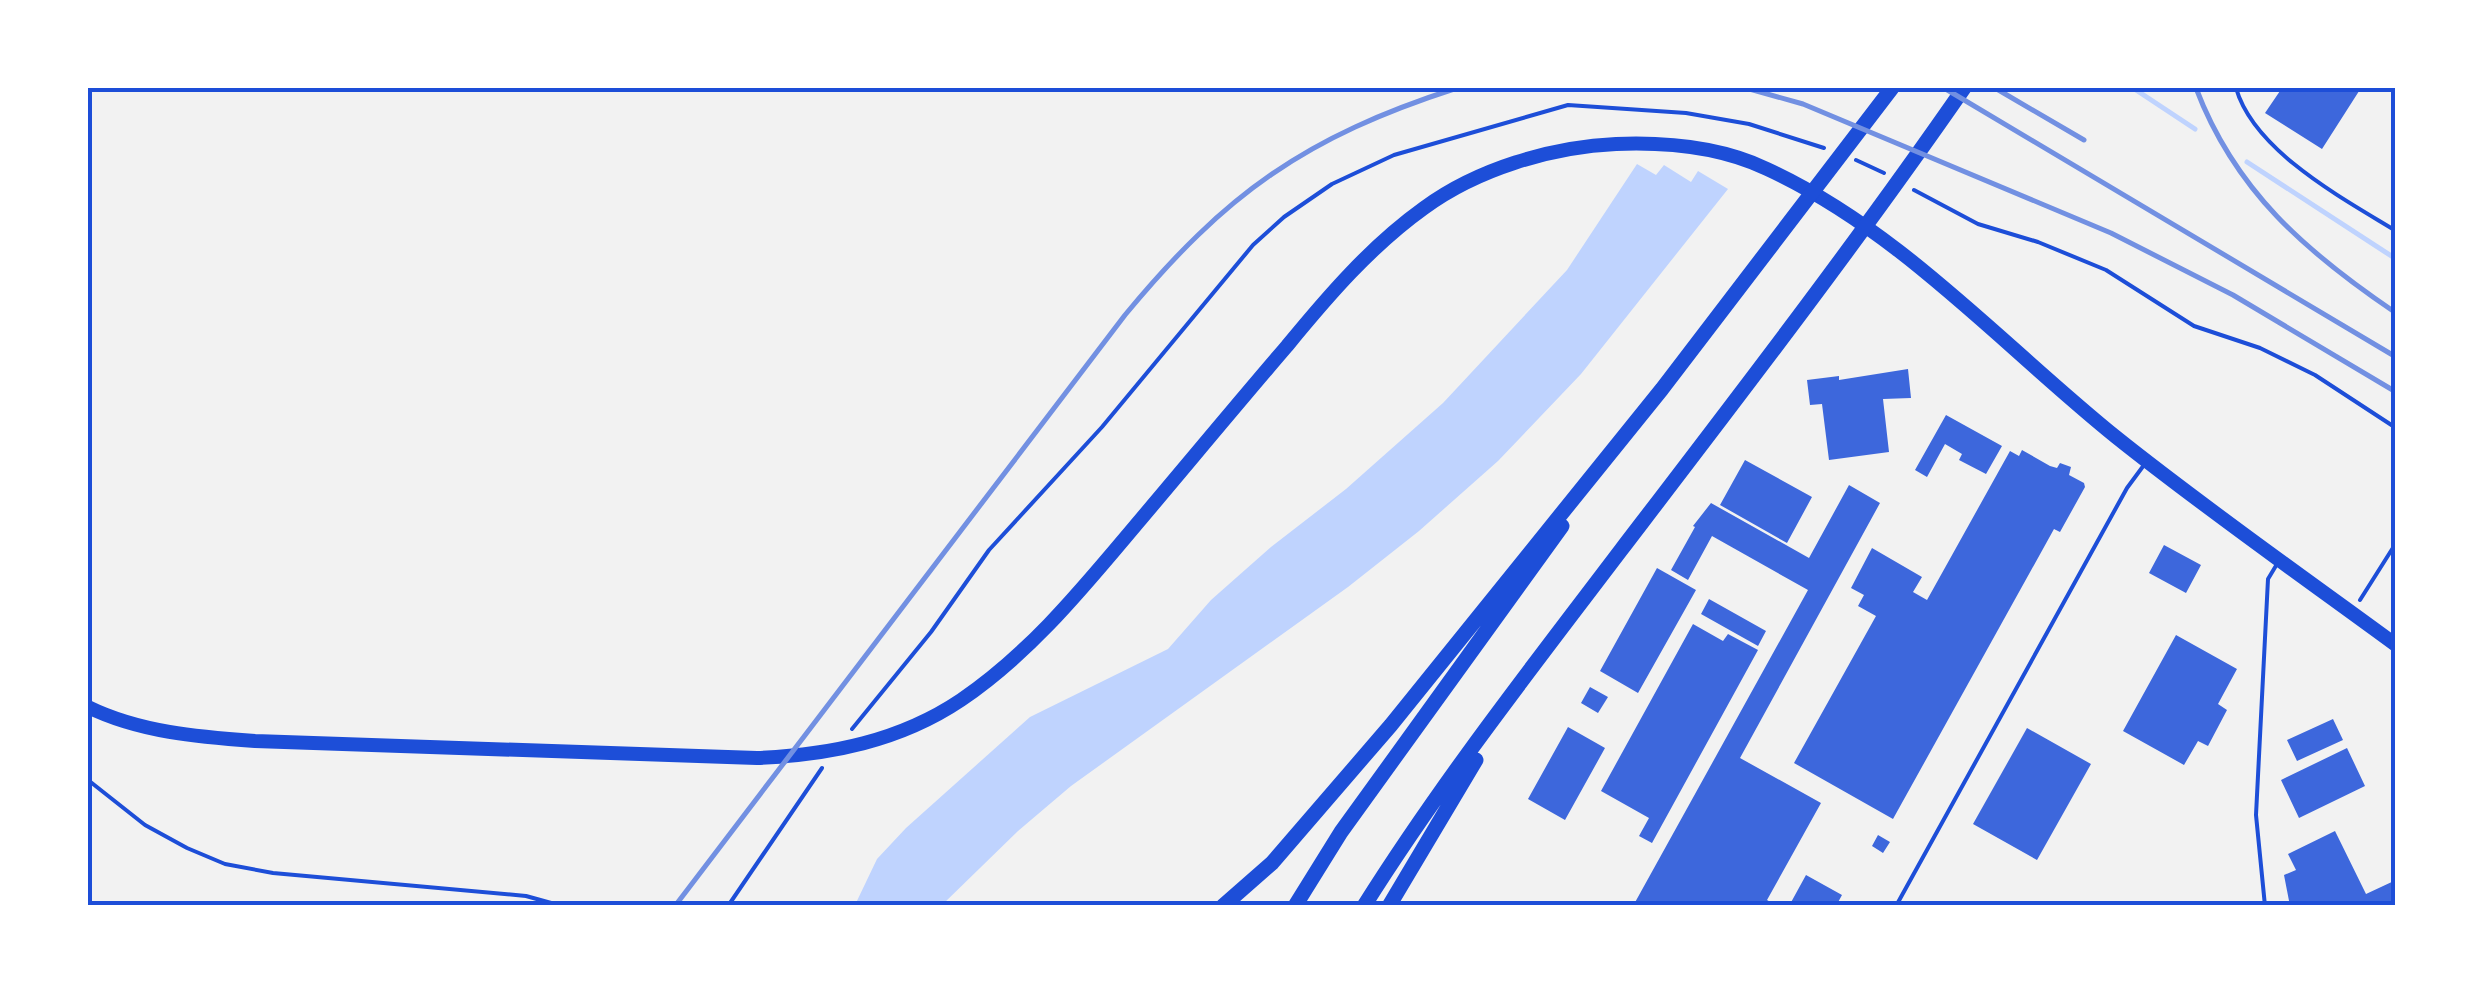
<svg xmlns="http://www.w3.org/2000/svg" width="2483" height="993" font-family="Georgia,serif">
<style>
.water{fill:#bfd3fe}
.lines{fill:none;stroke-linecap:round;stroke-linejoin:round}
.stream{stroke:#bfd3fe;stroke-width:5}
.building{fill:#3d67dc}
.path{stroke:#1d4ed8;stroke-width:4}
.service{stroke:#1d4ed8;stroke-width:4}
.primary{stroke:#1d4ed8;stroke-width:14}
.motorway{stroke:#1d4ed8;stroke-width:15}
.rail{stroke:#7290e2;stroke-width:5}
.neatline{fill:none;stroke:#1d4ed8;stroke-width:4}
</style>
<rect width="100%" height="100%" fill="#f2f2f2"/>
<!-- water -->
<path class="water" d="M 1637,164 L 1656,175 L 1664,165 L 1691,182 L 1698,171 L 1728,189 L 1581,374 L 1498,461 L 1419,531 L 1348,587 L 1071,786 L 1018,831 L 942,905 L 855,905 L 877,859 L 906,828 L 1030,717 L 1168,649 L 1211,600 L 1271,547 L 1346,489 L 1443,403 L 1567,270 Z"/>
<g class="lines">
<!-- stream -->
<path class="stream" d="M 2133,88 L 2195,129
M 2247,162 L 2396,259"/>
</g>
<!-- building -->
<path class="building" d="M 2282,88 L 2361,88 L 2322,149 L 2265,113 Z
M 1908,369 L 1911,398 L 1883,399 L 1889,452 L 1829,460 L 1822,404 L 1810,405 L 1807,380 L 1839,376 L 1839,380 Z
M 1946,415 L 2002,446 L 1986,474 L 1959,460 L 1962,454 L 1945,444 L 1927,477 L 1915,470 Z
M 2022,450 L 2050,466 L 2057,468 L 2060,463 L 2071,467 L 2069,475 L 2084,483 L 2085,487 L 2060,532 L 2054,529 L 1893,819 L 1794,763 L 1876,616 L 1858,606 L 1864,595 L 1851,588 L 1872,548 L 1922,577 L 1913,592 L 1927,600 L 2010,451 L 2019,456 Z
M 1745,460 L 1812,497 L 1787,543 L 1720,505 Z
M 1849,485 L 1880,503 L 1740,758 L 1821,803 L 1767,900 L 1777,906 L 1633,906 L 1808,590 L 1712,536 L 1688,580 L 1671,570 L 1695,527 L 1693,526 L 1711,503 L 1809,558 Z
M 2164,545 L 2201,565 L 2186,593 L 2149,573 Z
M 1657,568 L 1696,590 L 1638,693 L 1600,671 Z
M 1709,599 L 1766,631 L 1758,646 L 1701,614 Z
M 1693,624 L 1723,641 L 1728,634 L 1758,650 L 1652,843 L 1639,836 L 1649,818 L 1601,791 Z
M 2176,635 L 2237,669 L 2218,704 L 2227,710 L 2208,746 L 2198,741 L 2184,765 L 2123,731 Z
M 1590,687 L 1608,697 L 1598,713 L 1581,703 Z
M 2333,719 L 2343,740 L 2297,761 L 2287,740 Z
M 1568,727 L 1605,748 L 1565,820 L 1528,799 Z
M 2027,728 L 2091,764 L 2037,860 L 1973,824 Z
M 2347,748 L 2365,786 L 2299,818 L 2281,780 Z
M 2335,831 L 2366,894 L 2396,880 L 2396,906 L 2290,906 L 2284,875 L 2296,870 L 2288,854 Z
M 1878,835 L 1890,842 L 1883,853 L 1872,846 Z
M 1806,875 L 1842,895 L 1836,906 L 1789,906 Z"/>
<g class="lines">
<!-- path -->
<path class="path" d="M 1856,160 L 1884,173
M 1914,190 L 1978,224 L 2038,242 L 2106,270 L 2194,326 L 2260,348 L 2315,375 L 2396,428
M 2360,600 L 2396,543
M 852,729 L 931,632 L 989,550 L 1102,427 L 1253,245 L 1284,217 L 1332,184 L 1394,155 L 1568,105 L 1686,113 L 1749,124 L 1824,148
M 728,906 L 822,768"/>
<!-- service -->
<path class="service" d="M 2236,88 C 2254,151 2342,198 2396,231
M 88,780 L 145,825 L 187,848 L 225,864 L 273,873 L 526,896 L 562,906
M 1896,906 L 2127,488 L 2144,465
M 2265,906 L 2256,815 L 2268,579 L 2277,564"/>
<!-- primary -->
<path class="primary" d="M 88,707 C 139,732 198,737 255,741 L 757,758 C 830,755 900,741 961,700 C 1033,651 1086,584 1141,519 C 1190,461 1238,403 1287,346 C 1328,296 1371,246 1424,208 C 1477,169 1551,147 1616,144 C 1666,142 1721,147 1767,169 C 1900,230 2003,346 2116,437 C 2206,509 2302,576 2396,645"/>
<!-- motorway -->
<path class="motorway" d="M 1223,906 L 1272,863 L 1391,725 L 1662,389 L 1892,88
M 1295,906 L 1341,832 L 1562,526
M 1364,906 C 1442,782 1533,666 1621,550 C 1738,397 1855,245 1964,88
M 1389,906 L 1476,760"/>
<!-- rail -->
<path class="rail" d="M 1746,88 L 1803,104 L 2111,233 L 2233,295 L 2396,392
M 1944,88 L 2396,357
M 1995,88 L 2084,140
M 2196,88 C 2235,191 2306,252 2396,313
M 675,906 L 1125,315 C 1226,193 1305,137 1457,88"/>
</g>
<!-- border -->
<rect width="2483" height="993" fill="none" stroke="#ffffff" stroke-width="180"/>
<rect x="90" y="90" width="2303" height="813" class="neatline"/>
</svg>
